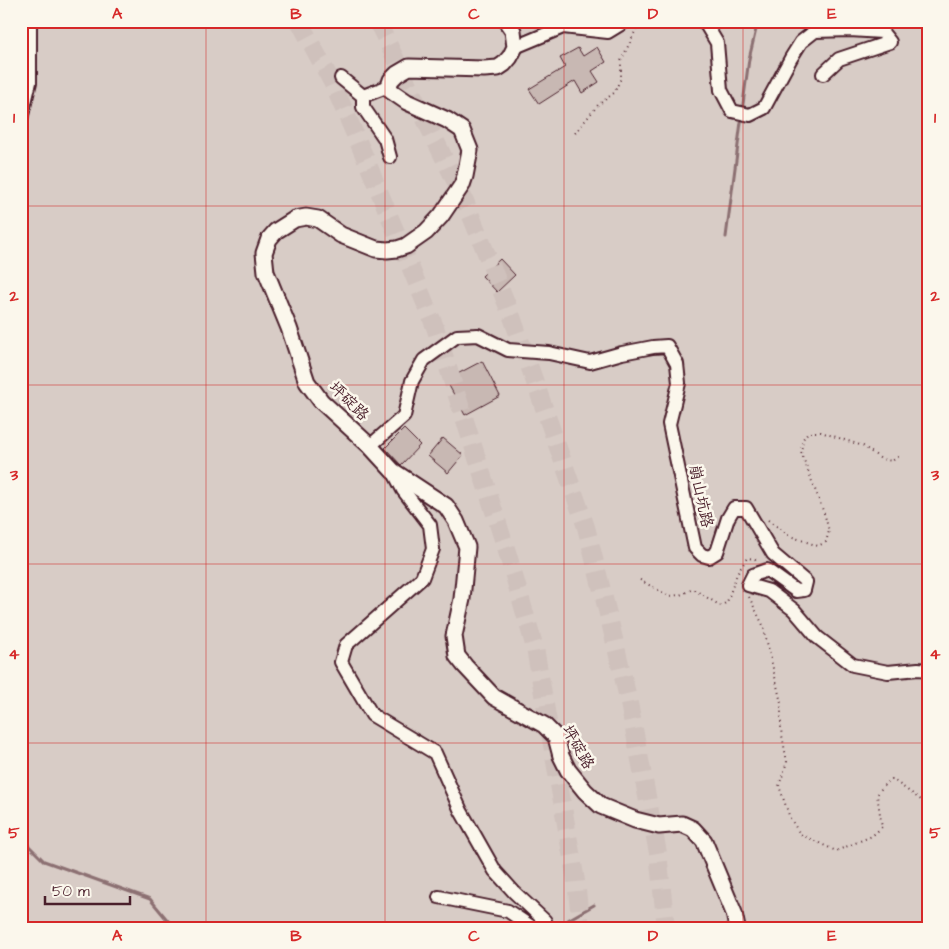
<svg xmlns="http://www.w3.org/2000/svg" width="949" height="949" font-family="'Architects Daughter','LXGW WenKai TC',sans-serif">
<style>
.green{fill:#d8ccc6;stroke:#917678}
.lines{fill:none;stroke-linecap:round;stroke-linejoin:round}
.stream{stroke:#8c6f72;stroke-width:3}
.building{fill:#c8b8b3;stroke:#4a1f2b}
.highway-tunnel{stroke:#cfc1bc;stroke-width:18;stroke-dasharray:18 9;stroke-linecap:butt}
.minor-casing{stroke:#4a1f2b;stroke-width:16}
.major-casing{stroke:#4a1f2b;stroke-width:19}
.path{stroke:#4a1f2b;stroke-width:2;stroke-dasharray:1 4;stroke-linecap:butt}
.minor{stroke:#fbf7ec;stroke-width:12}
.major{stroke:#fbf7ec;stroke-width:15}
.grid{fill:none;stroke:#d62828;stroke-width:1;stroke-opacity:0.55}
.labels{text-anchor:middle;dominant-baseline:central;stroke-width:5;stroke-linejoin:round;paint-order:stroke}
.street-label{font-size:16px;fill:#4a1f2b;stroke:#fbf7ec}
.neatline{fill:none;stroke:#d62828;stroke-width:2}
.grid-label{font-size:16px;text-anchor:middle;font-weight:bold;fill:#d62828}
</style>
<rect width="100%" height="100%" fill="#f0eae0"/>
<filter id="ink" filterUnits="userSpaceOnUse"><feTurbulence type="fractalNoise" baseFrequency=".02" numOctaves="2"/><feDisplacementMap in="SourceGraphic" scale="10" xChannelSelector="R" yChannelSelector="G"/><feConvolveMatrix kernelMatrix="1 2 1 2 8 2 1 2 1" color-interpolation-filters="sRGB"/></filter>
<g filter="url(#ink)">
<!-- green -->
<path class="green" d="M 21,21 L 928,21 L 928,928 L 21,928 Z"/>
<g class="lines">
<!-- stream -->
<path class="stream" d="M 743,104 L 749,59 L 758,21
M 726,237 L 741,122
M 21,722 L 23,724 L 24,841 L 44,861 L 150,899 L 174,928
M 554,928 L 594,905"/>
</g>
<!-- building -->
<path class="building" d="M 597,47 L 606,62 L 592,71 L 599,82 L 582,93 L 575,81 L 539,104 L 529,89 L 565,67 L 560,58 L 578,48 L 583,56 Z
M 500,259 L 515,275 L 497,292 L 482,276 Z
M 482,361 L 500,396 L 465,415 L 446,380 Z
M 404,429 L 420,445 L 401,465 L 385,448 Z
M 443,438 L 463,455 L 448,473 L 428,456 Z"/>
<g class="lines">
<!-- highway-tunnel -->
<path class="highway-tunnel" d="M 299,21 L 333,84 L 367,162 L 435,327 L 508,555 L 535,648 L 576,881 L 581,928
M 377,21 L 465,201 L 512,317 L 586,527 L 610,622 L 628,698 L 658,853 L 666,928"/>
<defs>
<path id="minor" d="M 702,21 L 705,23 L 717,43 L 721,90 L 732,111 L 750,115 L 764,108 L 791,58 L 801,42 L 815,31 L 850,30 L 882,32 L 890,42 L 839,59 L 823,74
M 515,47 L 563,27 L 608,32 L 626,21
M 341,78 L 363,96 L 363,107 L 385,139 L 390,157
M 363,96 L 389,86
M 21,119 L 30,82 L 30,21
M 370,446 L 404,416 L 412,381 L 424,360 L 457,336 L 478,335 L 508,350 L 549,353 L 590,362 L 622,353 L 653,347 L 667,346 L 677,364 L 679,383 L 669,424 L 695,548 L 702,555 L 709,557 L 717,552 L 728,518 L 734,508 L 746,508 L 773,554 L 806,582 L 804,590 L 796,591 L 767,570 L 753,575 L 748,585 L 769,591 L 794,610 L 817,637 L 853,665 L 888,672 L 918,669 L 928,670
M 393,471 L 403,490 L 430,525 L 433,549 L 422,578 L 346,645 L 341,662 L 372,715 L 435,753 L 461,811 L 495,871 L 514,892 L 545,921 L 544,928
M 439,897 L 508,911 L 533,928"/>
<path id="major" d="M 506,21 L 513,31 L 515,47 L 510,57 L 504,64 L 498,68 L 484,69 L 409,67 L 397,74 L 391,80 L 389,86 L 391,91 L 407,102 L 447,120 L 462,130 L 470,150 L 465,176 L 462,185 L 441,216 L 426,232 L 406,246 L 397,249 L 387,250 L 376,249 L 341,235 L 318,219 L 306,217 L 295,219 L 276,231 L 269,239 L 264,253 L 266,272 L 289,328 L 307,382 L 321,401 L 370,446 L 393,471 L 446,506 L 456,521 L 467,547 L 462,599 L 454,636 L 457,656 L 465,666 L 494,697 L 544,725 L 556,737 L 561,756 L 568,770 L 585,791 L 601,806 L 635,820 L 659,826 L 682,824 L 693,829 L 704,841 L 734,913 L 737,928"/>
</defs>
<!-- minor casing -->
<use href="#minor" class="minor-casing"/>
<!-- major casing -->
<use href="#major" class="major-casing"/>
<!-- path -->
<path class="path" d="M 575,133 L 598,105 L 614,93 L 621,78 L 621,61 L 640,21
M 768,520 L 790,536 L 818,546 L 826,542 L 829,531 L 825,516 L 801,452 L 803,439 L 808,432 L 821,432 L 863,446 L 881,459 L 892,461 L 901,455
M 640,580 L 669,596 L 680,595 L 693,589 L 721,606 L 727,602 L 737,574 L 747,558 L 755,559 L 758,562
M 749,597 L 763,625 L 781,703 L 781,730 L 787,762 L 779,786 L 790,818 L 800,834 L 836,851 L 872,836 L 882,827 L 877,795 L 883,786 L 892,779 L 928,805"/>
<!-- minor -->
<use href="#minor" class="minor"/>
<!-- major -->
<use href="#major" class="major"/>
</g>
</g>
<!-- grid -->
<path class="grid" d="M 206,21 L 206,928M 385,21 L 385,928M 564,21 L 564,928M 743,21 L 743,928M 21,206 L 928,206M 21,385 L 928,385M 21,564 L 928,564M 21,743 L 928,743"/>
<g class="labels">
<!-- street labels -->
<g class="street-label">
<text transform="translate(349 401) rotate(44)">坪碇路</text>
<text transform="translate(701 496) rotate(78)">崩山坑路</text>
<text transform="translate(578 747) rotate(60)">坪碇路</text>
</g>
</g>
<!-- margin -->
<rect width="949" height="949" fill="none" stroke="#fbf7ec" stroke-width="55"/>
<!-- scale -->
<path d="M45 896v8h85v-8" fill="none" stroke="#4a1f2b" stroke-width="2.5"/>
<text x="52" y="896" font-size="15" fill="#4a1f2b" stroke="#fbf7ec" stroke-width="4" paint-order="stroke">50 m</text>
<rect x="28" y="28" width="894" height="894" class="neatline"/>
<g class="grid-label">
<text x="117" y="19">A</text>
<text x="296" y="19">B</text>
<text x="474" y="19">C</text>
<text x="653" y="19">D</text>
<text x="832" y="19">E</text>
<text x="14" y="123">1</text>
<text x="935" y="123">1</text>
<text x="14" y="301">2</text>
<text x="935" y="301">2</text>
<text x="14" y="480">3</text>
<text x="935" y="480">3</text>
<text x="14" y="659">4</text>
<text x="935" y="659">4</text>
<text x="14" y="838">5</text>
<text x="935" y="838">5</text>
<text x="117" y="941">A</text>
<text x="296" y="941">B</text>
<text x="474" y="941">C</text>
<text x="653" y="941">D</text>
<text x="832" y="941">E</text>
</g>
</svg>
